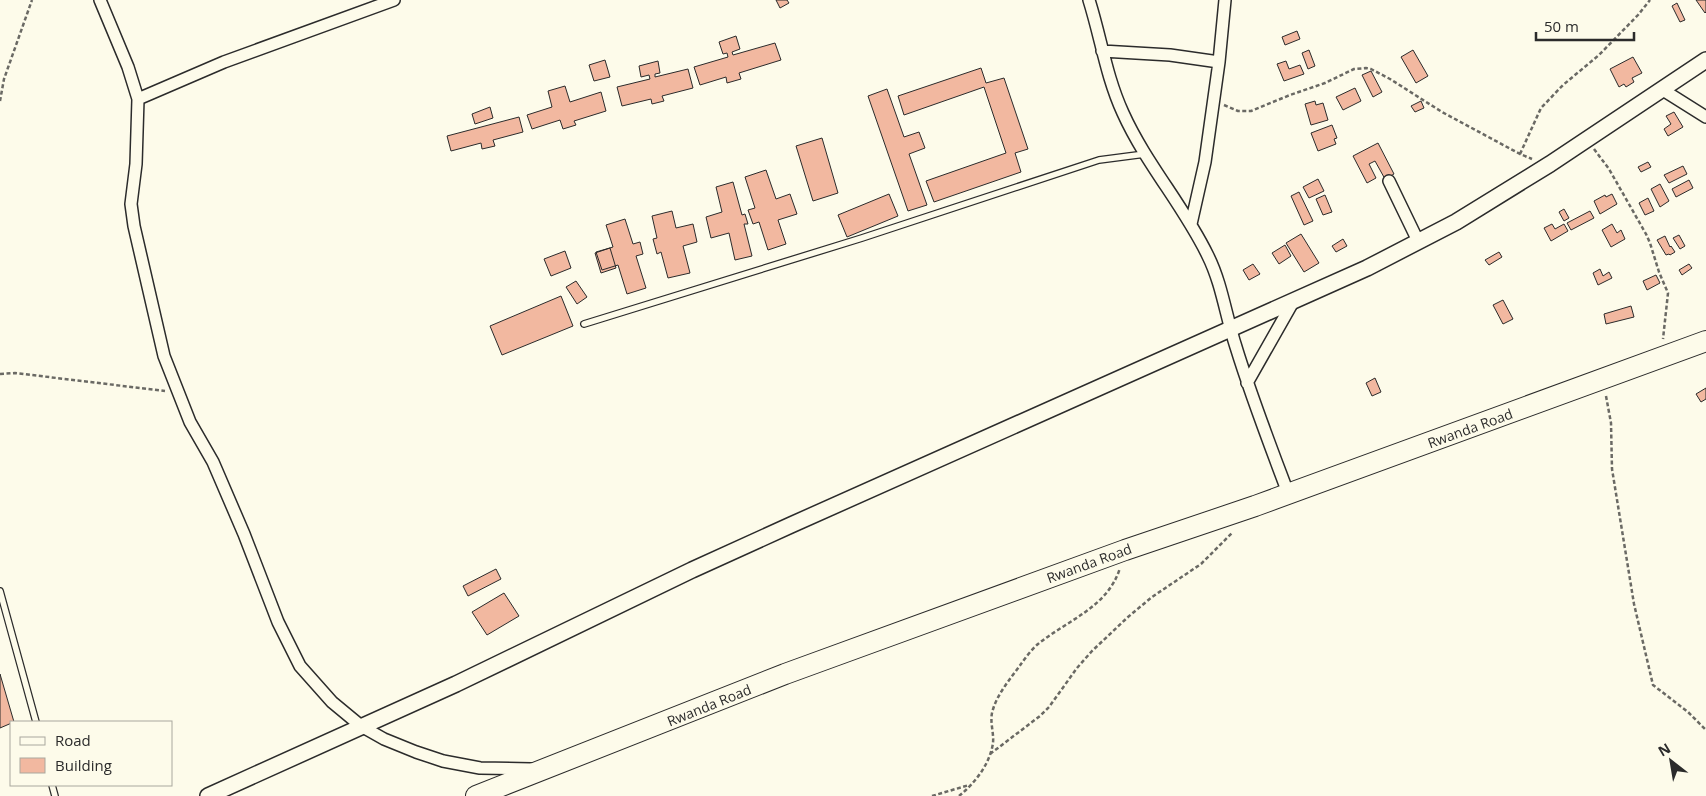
<svg xmlns="http://www.w3.org/2000/svg" width="1706" height="796" font-family="'Open Sans',sans-serif">
<style>
.building{fill:#f2b8a0;stroke:#2b2b2b}
.lines{fill:none;stroke-linecap:round;stroke-linejoin:round}
.service-casing{stroke:#2b2b2b;stroke-width:8}
.minor-casing{stroke:#2b2b2b;stroke-width:14}
.tertiary-casing{stroke:#2b2b2b;stroke-width:18}
.trunk-casing{stroke:#2b2b2b;stroke-width:22}
.path{stroke:#6a6964;stroke-width:2.5;stroke-dasharray:4 2.5;stroke-linecap:butt}
.service{stroke:#fdfbea;stroke-width:5.5}
.minor{stroke:#fdfbea;stroke-width:11}
.tertiary{stroke:#fdfbea;stroke-width:15}
.trunk{stroke:#fdfbea;stroke-width:20}
.labels{text-anchor:middle;dominant-baseline:central;stroke-width:4;stroke-linejoin:round;paint-order:stroke}
.street-label{font-size:14px;fill:#2b2b2b;stroke:#fdfbea}
</style>
<rect width="100%" height="100%" fill="#fdfbea"/>
<!-- building -->
<path class="building" d="M 776,0 L 787,0 L 789,3 L 780,8 Z
M 1696,0 L 1706,0 L 1706,12 L 1705,13 Z
M 1677,3 L 1685,20 L 1680,22 L 1672,6 Z
M 1297,31 L 1300,39 L 1285,45 L 1282,37 Z
M 736,36 L 740,49 L 732,52 L 733,55 L 775,43 L 781,60 L 739,73 L 741,79 L 727,83 L 726,77 L 700,85 L 694,67 L 728,57 L 727,53 L 723,54 L 719,42 Z
M 1309,50 L 1315,66 L 1308,69 L 1302,53 Z
M 1413,50 L 1428,76 L 1416,83 L 1401,57 Z
M 1633,57 L 1642,73 L 1632,78 L 1634,82 L 1626,87 L 1624,84 L 1619,87 L 1610,69 Z
M 605,60 L 610,77 L 594,81 L 589,65 Z
M 658,61 L 660,73 L 655,74 L 655,77 L 688,69 L 693,88 L 662,96 L 664,101 L 652,104 L 651,99 L 622,106 L 617,87 L 650,79 L 649,75 L 641,77 L 639,66 Z
M 1286,61 L 1289,69 L 1300,65 L 1304,74 L 1284,81 L 1277,64 Z
M 981,68 L 986,83 L 1004,78 L 1028,149 L 1015,153 L 1021,172 L 934,202 L 926,181 L 1006,153 L 984,87 L 904,115 L 898,96 Z
M 1371,71 L 1382,92 L 1373,97 L 1362,75 Z
M 565,86 L 570,102 L 601,92 L 606,111 L 574,121 L 576,125 L 563,129 L 560,120 L 532,129 L 527,115 L 552,107 L 548,91 Z
M 1355,88 L 1361,101 L 1343,110 L 1336,97 Z
M 887,89 L 904,137 L 919,132 L 925,148 L 909,154 L 927,205 L 908,211 L 868,96 Z
M 1315,101 L 1316,105 L 1323,103 L 1328,120 L 1311,125 L 1305,104 Z
M 1421,101 L 1424,108 L 1415,112 L 1411,106 Z
M 490,107 L 493,118 L 475,124 L 472,114 Z
M 1674,112 L 1683,127 L 1668,136 L 1664,129 L 1671,124 L 1666,116 Z
M 519,117 L 523,132 L 493,140 L 495,146 L 482,149 L 481,143 L 451,151 L 447,136 Z
M 1332,125 L 1337,138 L 1334,139 L 1336,144 L 1318,151 L 1311,133 Z
M 822,138 L 838,193 L 813,201 L 796,146 Z
M 1378,143 L 1394,174 L 1385,179 L 1375,161 L 1369,164 L 1376,178 L 1367,183 L 1353,156 Z
M 1648,162 L 1651,167 L 1641,172 L 1638,167 Z
M 1683,166 L 1687,174 L 1669,183 L 1664,175 Z
M 766,170 L 776,199 L 790,194 L 797,214 L 778,220 L 786,244 L 768,250 L 759,222 L 753,224 L 748,210 L 755,208 L 745,177 Z
M 1318,179 L 1324,191 L 1309,198 L 1303,187 Z
M 1689,180 L 1693,188 L 1676,197 L 1672,189 Z
M 733,182 L 742,215 L 745,214 L 748,224 L 744,224 L 752,256 L 735,260 L 729,233 L 711,238 L 706,217 L 722,212 L 716,187 Z
M 1660,184 L 1669,201 L 1660,207 L 1651,189 Z
M 1299,192 L 1313,221 L 1304,225 L 1291,196 Z
M 889,194 L 898,216 L 847,237 L 838,215 Z
M 1612,194 L 1617,204 L 1600,214 L 1594,201 L 1605,195 L 1606,197 Z
M 1325,195 L 1332,212 L 1323,215 L 1316,199 Z
M 1648,198 L 1654,211 L 1645,215 L 1639,203 Z
M 1564,209 L 1569,218 L 1564,221 L 1559,212 Z
M 672,211 L 676,228 L 693,224 L 697,242 L 683,246 L 690,273 L 668,278 L 661,252 L 657,254 L 653,239 L 657,238 L 652,216 Z
M 1590,211 L 1594,218 L 1571,230 L 1567,223 Z
M 625,219 L 633,244 L 640,242 L 643,254 L 636,256 L 646,288 L 627,294 L 618,265 L 602,270 L 596,252 L 613,247 L 606,225 Z
M 1552,224 L 1555,229 L 1564,224 L 1568,231 L 1551,241 L 1544,228 Z
M 1612,224 L 1617,233 L 1621,230 L 1625,239 L 1611,247 L 1602,230 Z
M 1301,234 L 1319,263 L 1304,272 L 1286,243 Z
M 1679,235 L 1685,246 L 1680,249 L 1673,238 Z
M 1665,236 L 1670,247 L 1671,246 L 1675,252 L 1670,255 L 1669,254 L 1666,255 L 1657,240 Z
M 1343,239 L 1347,246 L 1336,252 L 1332,246 Z
M 1285,245 L 1291,256 L 1279,264 L 1272,253 Z
M 610,248 L 616,268 L 601,273 L 595,253 Z
M 565,251 L 571,268 L 551,276 L 544,259 Z
M 1499,252 L 1502,257 L 1489,265 L 1485,260 Z
M 1253,264 L 1260,274 L 1249,280 L 1243,270 Z
M 1689,264 L 1692,268 L 1682,275 L 1679,270 Z
M 1600,269 L 1603,276 L 1609,272 L 1612,278 L 1598,285 L 1593,273 Z
M 1656,275 L 1660,283 L 1647,290 L 1643,281 Z
M 576,281 L 587,297 L 577,304 L 566,287 Z
M 561,296 L 573,326 L 502,355 L 490,326 Z
M 1503,300 L 1513,319 L 1503,324 L 1493,305 Z
M 1631,306 L 1634,317 L 1606,324 L 1604,314 Z
M 1375,378 L 1381,392 L 1372,396 L 1366,383 Z
M 1706,388 L 1706,399 L 1701,402 L 1696,394 Z
M 496,569 L 501,579 L 468,596 L 463,586 Z
M 504,593 L 519,616 L 487,635 L 472,612 Z
M 0,674 L 14,722 L 0,728 Z"/>
<g class="lines">
<defs>
<path id="service" d="M 584,324 L 862,238 L 1099,160 L 1145,154
M 0,591 L 36,722
M 52,785 L 55,796"/>
<path id="minor" d="M 100,0 L 128,67 L 138,99 L 136,164 L 131,204 L 134,226 L 164,356 L 190,422 L 213,462 L 244,534 L 278,622 L 300,666 L 332,702 L 361,726 L 384,739 L 416,752 L 443,761 L 480,768 L 531,769
M 1089,0 C 1101,38 1106,76 1123,113 C 1146,164 1184,206 1208,256 C 1222,284 1226,317 1236,347 C 1251,396 1270,445 1288,493
M 1102,51 L 1170,55 L 1219,62
M 1663,90 L 1706,117
M 138,99 L 224,62 L 394,0
M 1389,181 L 1418,241
M 1191,224 L 1205,162 L 1219,62 L 1225,0
M 1247,383 L 1293,302"/>
<path id="tertiary" d="M 208,796 L 456,684 L 692,570 L 791,525 L 1367,268 L 1456,222 L 1550,164 L 1706,60"/>
<path id="trunk" d="M 476,796 L 785,674 L 1125,550 L 1255,506 L 1706,341"/>
</defs>
<!-- service casing -->
<use href="#service" class="service-casing"/>
<!-- minor casing -->
<use href="#minor" class="minor-casing"/>
<!-- tertiary casing -->
<use href="#tertiary" class="tertiary-casing"/>
<!-- trunk casing -->
<use href="#trunk" class="trunk-casing"/>
<!-- path -->
<path class="path" d="M 0,101 L 4,79 L 32,0
M 1224,105 L 1238,111 L 1251,111 L 1290,95 L 1325,83 L 1354,69 L 1366,68 L 1371,69 L 1390,79 L 1442,112 L 1520,154 L 1532,159
M 1594,149 L 1609,169 L 1646,234 L 1650,243 L 1659,272 L 1668,293 L 1663,339
M 1520,154 L 1541,108 L 1563,85 L 1599,55 L 1638,15 L 1650,0
M 0,374 L 15,373 L 165,391
M 1606,396 L 1611,423 L 1612,469 L 1634,604 L 1653,685 L 1688,712 L 1706,730
M 990,754 L 1040,716 L 1049,707 L 1077,668 L 1092,651 L 1128,617 L 1152,597 L 1201,564 L 1233,532
M 932,796 L 969,785
M 959,796 C 975,783 990,764 993,743 C 994,733 990,723 992,713 C 996,695 1011,678 1021,664 C 1026,657 1032,649 1038,644 C 1068,620 1108,607 1120,568"/>
<!-- service -->
<use href="#service" class="service"/>
<!-- minor -->
<use href="#minor" class="minor"/>
<!-- tertiary -->
<use href="#tertiary" class="tertiary"/>
<!-- trunk -->
<use href="#trunk" class="trunk"/>
</g>
<g class="labels">
<!-- street labels -->
<g class="street-label">
<text transform="translate(1470 428) rotate(-20)">Rwanda Road</text>
<text transform="translate(1089 563) rotate(-20)">Rwanda Road</text>
<text transform="translate(709 705) rotate(-22)">Rwanda Road</text>
</g>
</g>
<!-- legend -->
<rect x="10" y="721" width="162" height="65" fill="#fdfbea" stroke="#a9a89e"/>
<rect x="20" y="737" width="25" height="8" fill="#fdfbea" stroke="#a9a89e"/>
<text x="55" y="746" font-size="15" fill="#2b2b2b">Road</text>
<rect x="20" y="758" width="25" height="15" fill="#f2b8a0" stroke="#a9a89e"/>
<text x="55" y="771" font-size="15" fill="#2b2b2b">Building</text>
<!-- north arrow -->
<g transform="translate(1671 761) rotate(329)" stroke="#fdfbea" stroke-width="4" paint-order="stroke">
<path d="M0-4L9 19L0 12L-9 19Z" fill="#2b2b2b"/>
<text y="-8" font-size="14" font-weight="bold" text-anchor="middle" fill="#2b2b2b">N</text>
</g>
<!-- scale -->
<path d="M1536 32v8h98v-8" fill="none" stroke="#2b2b2b" stroke-width="2.5"/>
<text x="1544" y="32" font-size="15" fill="#2b2b2b" stroke="#fdfbea" stroke-width="4" paint-order="stroke">50 m</text>
</svg>
